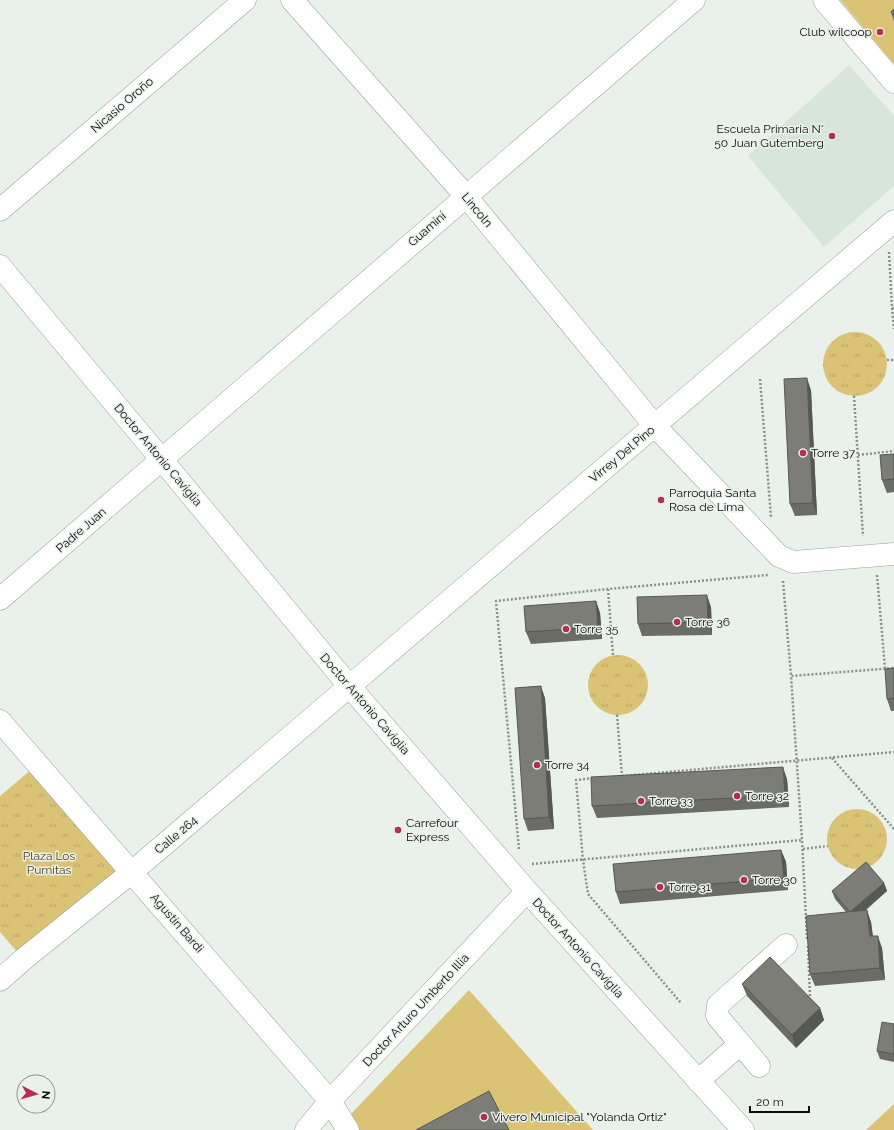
<svg xmlns="http://www.w3.org/2000/svg" width="894" height="1130" font-family="Raleway,sans-serif">
<style>
.built{fill:#d8e6da}
.grass{fill:url(#grass-tufts)}
.garden{fill:#dac374}
.lines{fill:none;stroke-linecap:round;stroke-linejoin:round}
.minor-casing{stroke:#989f99;stroke-width:23}
.path{stroke:#8b8f8b;stroke-width:2.5;stroke-dasharray:2 2;stroke-linecap:butt}
.minor{stroke:#fff;stroke-width:22}
.wall{fill:#6a6c65}
.shaded-wall{fill:#565853}
.building{fill:#7b7d76;stroke:#565853}
.poi-dot{fill:#b92a54;stroke:#eaf1ea;stroke-width:1.5}
.labels{text-anchor:middle;dominant-baseline:central;stroke-width:3;stroke-linejoin:round;paint-order:stroke}
.poi-label{font-size:12px;fill:#0a0c0a;stroke:#eaf1ea;text-anchor:start}
.street-label{font-size:12px;fill:#0a0c0a;stroke:#eaf1ea}
.park-label{font-size:12px;fill:#493d15;stroke:#eaf1ea}
</style>
<defs>
<pattern id="grass-tufts" width="24" height="20" patternUnits="userSpaceOnUse"><rect width="24" height="20" fill="#dac374"/><path d="M3 7l-1-3M5 7V3M7 7l1-3M15 17l-1-3M17 17v-4M19 17l1-3" fill="none" stroke="#baa663"/></pattern>
</defs>
<rect width="100%" height="100%" fill="#eaf1ea"/>
<!-- built -->
<path class="built" d="M 849,65 L 894,116 L 894,186 L 824,247 L 748,156 Z"/>
<!-- grass -->
<path class="grass" d="M823 364a32 32 0 1 1 64 0a32 32 0 1 1-64 0Z
M588 685a30 30 0 1 1 60 0a30 30 0 1 1-60 0Z
M 32,769 L 118,870 L 19,954 L 0,932 L 0,796 Z
M827 839a30 30 0 1 1 60 0a30 30 0 1 1-60 0Z"/>
<!-- garden -->
<path class="garden" d="M 840,0 L 894,0 L 894,64 Z
M 469,990 L 593,1130 L 358,1130 L 350,1115 Z
M 894,1104 L 894,1130 L 866,1130 Z"/>
<g class="lines">
<defs>
<path id="minor" d="M 292,0 L 465,195 L 655,426 L 779,556 L 793,562 L 894,554
M 824,0 L 894,82
M 0,210 L 245,0
M 0,266 L 162,460 L 350,687 L 527,891 L 743,1130
M 0,599 C 232,400 461,199 694,0
M 0,721 L 330,1101 L 348,1130
M 0,980 L 25,958 L 132,872 L 894,221
M 759,1066 L 717,1016 L 718,1005 L 786,945
M 698,1081 L 740,1044
M 306,1130 L 330,1101 L 527,891"/>
</defs>
<!-- minor casing -->
<use href="#minor" class="minor-casing"/>
<!-- path -->
<path class="path" d="M 889,252 L 892,308 L 894,308
M 892,308 L 894,329
M 887,360 L 894,360
M 760,379 L 771,517
M 854,396 L 863,536
M 858,455 L 894,451
M 877,575 L 885,668
M 783,581 L 791,676
M 608,589 L 613,655
M 617,715 L 622,776
M 832,758 L 894,829
M 622,776 L 894,752
M 593,778 L 576,780 L 583,860 L 588,894 L 681,1003
M 519,849 L 496,601 L 608,589 L 768,575
M 803,849 L 828,846
M 532,864 L 802,840
M 807,939 L 802,840 L 791,676 L 894,668
M 808,946 L 810,997"/>
<!-- minor -->
<use href="#minor" class="minor"/>
</g>
<!-- wall -->
<path class="wall" d="M 894,9 L 894,21 L 891,12 Z
M 811,390 L 817,515 L 795,516 L 790,504 Z
M 894,454 L 894,492 L 887,493 L 882,480 Z
M 596,601 L 600,613 L 602,639 L 531,644 L 526,632 Z
M 711,607 L 712,635 L 642,636 L 638,624 Z
M 894,668 L 894,711 L 891,711 L 887,699 Z
M 545,698 L 554,829 L 528,831 L 524,819 Z
M 787,779 L 789,807 L 597,818 L 592,806 Z
M 781,850 L 786,862 L 788,890 L 620,904 L 616,892 Z
M 884,883 L 887,891 L 865,911 L 871,922 L 873,936 L 882,948 L 885,980 L 815,986 L 810,974 L 846,912 L 835,899 L 832,891 Z
M 742,984 L 820,1008 L 824,1020 L 796,1048 L 747,996 Z
M 894,1024 L 894,1062 L 880,1059 L 877,1051 Z"/>
<!-- shaded-wall -->
<path class="shaded-wall" d="M 807,378 L 811,390 L 817,515 L 813,503 Z
M 707,595 L 711,607 L 712,635 L 708,622 Z
M 596,601 L 600,613 L 602,639 L 598,627 Z
M 541,686 L 545,698 L 554,829 L 549,817 Z
M 783,767 L 787,779 L 789,807 L 785,795 Z
M 781,850 L 786,862 L 788,890 L 784,878 Z
M 884,883 L 887,891 L 853,920 L 850,912 Z
M 867,910 L 871,922 L 874,948 L 870,936 Z
M 878,936 L 882,948 L 885,980 L 880,968 Z
M 820,1008 L 824,1020 L 796,1048 L 792,1035 Z"/>
<!-- building -->
<path class="building" d="M 894,9 L 894,16 L 891,12 Z
M 807,378 L 813,503 L 790,504 L 784,379 Z
M 894,454 L 894,479 L 882,480 L 880,455 Z
M 707,595 L 708,622 L 638,624 L 637,597 Z
M 596,601 L 598,627 L 526,632 L 524,606 Z
M 894,668 L 894,698 L 887,699 L 885,669 Z
M 541,686 L 549,817 L 524,819 L 515,688 Z
M 783,767 L 785,795 L 592,806 L 591,777 Z
M 781,850 L 784,878 L 616,892 L 613,864 Z
M 866,862 L 884,883 L 850,912 L 832,891 Z
M 867,910 L 870,936 L 878,936 L 880,968 L 810,974 L 806,916 Z
M 770,957 L 820,1008 L 792,1035 L 742,984 Z
M 882,1022 L 894,1024 L 894,1054 L 877,1051 Z
M 489,1091 L 509,1130 L 416,1130 Z"/>
<!-- markers -->
<g class="poi-dot">
<circle cx="880" cy="32" r="4"/>
<circle cx="832" cy="136" r="4"/>
<circle cx="803" cy="453" r="4"/>
<circle cx="661" cy="500" r="4"/>
<circle cx="677" cy="622" r="4"/>
<circle cx="566" cy="629" r="4"/>
<circle cx="537" cy="765" r="4"/>
<circle cx="737" cy="796" r="4"/>
<circle cx="641" cy="801" r="4"/>
<circle cx="398" cy="830" r="4"/>
<circle cx="744" cy="880" r="4"/>
<circle cx="660" cy="887" r="4"/>
<circle cx="484" cy="1117" r="4"/>
</g>
<g class="labels">
<!-- poi labels -->
<g class="poi-label">
<text x="872" y="32" text-anchor="end">Club wilcoop</text>
<text x="824" y="129" text-anchor="end">Escuela Primaria N°<tspan x="824" dy="14">50 Juan Gutemberg</tspan></text>
<text x="811" y="453">Torre 37</text>
<text x="669" y="493">Parroquia Santa<tspan x="669" dy="14">Rosa de Lima</tspan></text>
<text x="685" y="622">Torre 36</text>
<text x="574" y="629">Torre 35</text>
<text x="545" y="765">Torre 34</text>
<text x="745" y="796">Torre 32</text>
<text x="649" y="801">Torre 33</text>
<text x="406" y="823">Carrefour<tspan x="406" dy="14">Express</tspan></text>
<text x="752" y="880">Torre 30</text>
<text x="668" y="887">Torre 31</text>
<text x="492" y="1117">Vivero Municipal "Yolanda Ortiz"</text>
</g>
<!-- street labels -->
<g class="street-label">
<text transform="translate(122 105) rotate(-41)">Nicasio Oroño</text>
<text transform="translate(477 210) rotate(50)">Lincoln</text>
<text transform="translate(427 229) rotate(-41)">Guaminí</text>
<text transform="translate(622 454) rotate(-40)">Virrey Del Pino</text>
<text transform="translate(158 455) rotate(50)">Doctor Antonio Caviglia</text>
<text transform="translate(81 530) rotate(-41)">Padre Juan</text>
<text transform="translate(365 704) rotate(49)">Doctor Antonio Caviglia</text>
<text transform="translate(176 835) rotate(-40)">Calle 264</text>
<text transform="translate(177 923) rotate(49)">Agustín Bardi</text>
<text transform="translate(578 948) rotate(48)">Doctor Antonio Caviglia</text>
<text transform="translate(416 1010) rotate(-47)">Doctor Arturo Umberto Illia</text>
</g>
<!-- park labels -->
<g class="park-label">
<text x="49" y="856">Plaza Los<tspan x="49" dy="14">Pumitas</tspan></text>
</g>
</g>
<!-- north arrow -->
<g transform="translate(36 1094) rotate(96)"><circle r="19" fill="#eaf1ea" stroke="#909590"/>
<path d="M0-3L7 15L0 10L-7 15Z" fill="#b92a54"/>
<text y="-6" font-size="11" font-weight="bold" text-anchor="middle" fill="#0a0c0a">N</text>
</g>
<!-- scale -->
<path d="M750 1106v6h59v-6" fill="none" stroke="#0a0c0a" stroke-width="2"/>
<text x="756" y="1106" font-size="12" fill="#0a0c0a" stroke="#eaf1ea" stroke-width="3" paint-order="stroke">20 m</text>
</svg>
